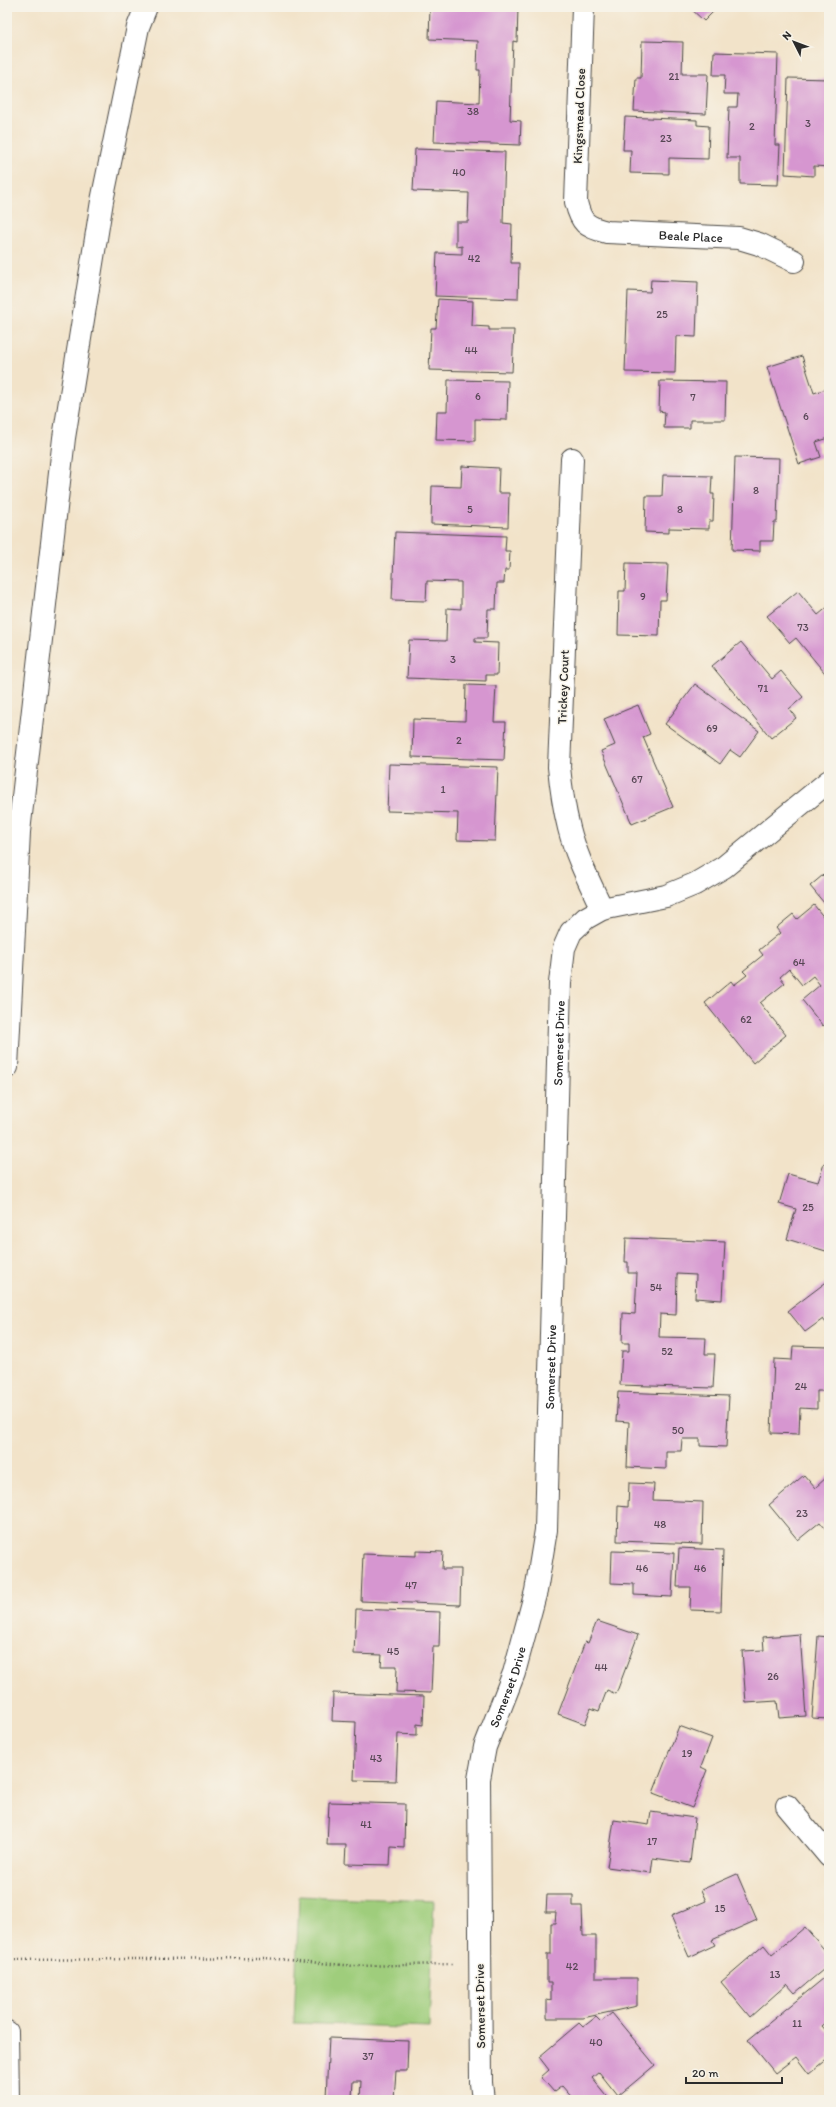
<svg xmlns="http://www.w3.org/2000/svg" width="836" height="2107" font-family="Itim,sans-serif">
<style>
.green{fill:#9fcd7b;stroke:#657c53}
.building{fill:#d696d0}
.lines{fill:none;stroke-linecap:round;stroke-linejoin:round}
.minor-casing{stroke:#494743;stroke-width:24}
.motorway-casing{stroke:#494743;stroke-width:24}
.path{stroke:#494743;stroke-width:2.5;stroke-dasharray:1 3;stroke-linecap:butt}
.minor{stroke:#fff;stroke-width:22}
.motorway{stroke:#fff;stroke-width:22}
.labels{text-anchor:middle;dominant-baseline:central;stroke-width:3;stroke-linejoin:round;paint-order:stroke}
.number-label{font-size:11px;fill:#564654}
.street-label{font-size:13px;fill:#2b2b2b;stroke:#f7f3e8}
</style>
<rect width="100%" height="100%" fill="#f7f3e8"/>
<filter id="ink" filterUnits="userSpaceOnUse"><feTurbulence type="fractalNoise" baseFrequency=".025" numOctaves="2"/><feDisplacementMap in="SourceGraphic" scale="8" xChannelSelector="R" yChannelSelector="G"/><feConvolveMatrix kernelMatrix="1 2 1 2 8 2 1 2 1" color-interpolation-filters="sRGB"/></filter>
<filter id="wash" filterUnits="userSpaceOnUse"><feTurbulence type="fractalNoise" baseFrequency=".012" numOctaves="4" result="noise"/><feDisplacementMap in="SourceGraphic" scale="16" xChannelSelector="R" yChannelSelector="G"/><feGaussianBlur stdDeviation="0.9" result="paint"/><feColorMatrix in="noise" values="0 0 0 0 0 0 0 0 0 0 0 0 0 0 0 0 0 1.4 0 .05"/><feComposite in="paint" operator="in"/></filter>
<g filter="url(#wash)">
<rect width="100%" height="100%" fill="#f2e3c9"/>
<!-- green -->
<path class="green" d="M 299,1896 L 434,1901 L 429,2028 L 294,2023 Z"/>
<g id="blocks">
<!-- building -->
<path class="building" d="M 430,7 L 518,7 L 517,42 L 513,41 L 510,120 L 521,121 L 520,145 L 434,142 L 436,101 L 479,103 L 480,70 L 477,70 L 478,41 L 429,39 Z
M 689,7 L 718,7 L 704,21 Z
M 642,41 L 683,42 L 682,74 L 708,74 L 706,114 L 634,111 L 636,78 L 641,78 Z
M 714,52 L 778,54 L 775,145 L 780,145 L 778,185 L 740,184 L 740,158 L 727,158 L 729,107 L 737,107 L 738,94 L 724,94 L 725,75 L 713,75 Z
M 788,78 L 829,79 L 829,167 L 814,166 L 814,176 L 785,174 Z
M 625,117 L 697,120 L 697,125 L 709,126 L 708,159 L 669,158 L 669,174 L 630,173 L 631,150 L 623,150 Z
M 415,149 L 505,152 L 503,223 L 512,224 L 511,263 L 519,263 L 518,299 L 435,296 L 437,253 L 462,254 L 462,246 L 456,247 L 456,222 L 468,222 L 469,193 L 413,191 Z
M 651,280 L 698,282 L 696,337 L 676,336 L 675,373 L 625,372 L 628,291 L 650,292 Z
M 438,299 L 473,301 L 472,326 L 489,327 L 489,330 L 514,330 L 512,372 L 429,370 L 431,328 L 436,328 Z
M 802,356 L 814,393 L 829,388 L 829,438 L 816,442 L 821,457 L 799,464 L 767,367 Z
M 448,380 L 508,381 L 507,420 L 475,419 L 475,441 L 436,440 L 437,411 L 447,411 Z
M 660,381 L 726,382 L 725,420 L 690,420 L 690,428 L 664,428 L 665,412 L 659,411 Z
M 735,457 L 779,458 L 777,522 L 774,522 L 773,541 L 760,541 L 760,551 L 732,550 Z
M 462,466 L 499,468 L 498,493 L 509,493 L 508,527 L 431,524 L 432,486 L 461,487 Z
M 663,475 L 712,476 L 711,494 L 714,494 L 713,521 L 709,521 L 709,529 L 669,528 L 669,533 L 645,532 L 646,496 L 662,496 Z
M 395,532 L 506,536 L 505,551 L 510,551 L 509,570 L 505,570 L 504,583 L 497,583 L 496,609 L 488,609 L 487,638 L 475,638 L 475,642 L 498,643 L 497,675 L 486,675 L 486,681 L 407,678 L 409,640 L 446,641 L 447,608 L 461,609 L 461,582 L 427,581 L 426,601 L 392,600 Z
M 626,563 L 668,564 L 666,600 L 660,600 L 659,636 L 618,635 L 619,591 L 625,591 Z
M 798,591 L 818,615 L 829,606 L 829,678 L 796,638 L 790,643 L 767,616 Z
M 741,642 L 772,679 L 781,671 L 803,697 L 789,709 L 796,718 L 771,738 L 712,666 Z
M 695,684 L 759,731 L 740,757 L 730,750 L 720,764 L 665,724 Z
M 466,685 L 496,686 L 494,722 L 506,722 L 504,760 L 412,757 L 413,719 L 465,721 Z
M 638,705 L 650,734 L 643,737 L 673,807 L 632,824 L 601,751 L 615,745 L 604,719 Z
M 389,764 L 498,767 L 495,841 L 457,840 L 458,813 L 387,811 Z
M 829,870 L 829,909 L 810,886 Z
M 814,905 L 829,924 L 829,1021 L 823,1026 L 802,1000 L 820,985 L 813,976 L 802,985 L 789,969 L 780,977 L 785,983 L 760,1003 L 786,1035 L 753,1063 L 705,1003 L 731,981 L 734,985 L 747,975 L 743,971 L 763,955 L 759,950 L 780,933 L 776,928 L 793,914 L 797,919 Z
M 824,1164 L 829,1165 L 829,1252 L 787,1239 L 796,1209 L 779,1204 L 788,1174 L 818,1182 Z
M 626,1238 L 725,1242 L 722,1300 L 695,1298 L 696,1275 L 677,1274 L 676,1315 L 660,1314 L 659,1337 L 706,1338 L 705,1354 L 715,1354 L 713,1388 L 620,1385 L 622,1351 L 629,1351 L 629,1343 L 622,1343 L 623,1313 L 635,1314 L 637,1273 L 628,1273 L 628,1262 L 625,1262 Z
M 829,1280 L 829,1327 L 823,1319 L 805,1332 L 788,1311 Z
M 793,1346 L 829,1347 L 828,1391 L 817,1391 L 817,1409 L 800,1408 L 799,1434 L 771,1433 L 774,1359 L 792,1360 Z
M 618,1392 L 729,1396 L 726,1447 L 700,1446 L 700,1439 L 682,1439 L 681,1451 L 666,1451 L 666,1469 L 627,1467 L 629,1422 L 616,1421 Z
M 804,1475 L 815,1488 L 829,1475 L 829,1533 L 820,1522 L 798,1540 L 769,1505 Z
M 629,1483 L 654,1484 L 653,1500 L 703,1502 L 702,1544 L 617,1541 L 618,1506 L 628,1507 Z
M 679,1548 L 723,1550 L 721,1611 L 690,1610 L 691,1587 L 677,1587 Z
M 416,1551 L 443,1552 L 442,1569 L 461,1569 L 460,1605 L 361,1601 L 363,1554 L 416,1556 Z
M 612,1551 L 674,1553 L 672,1597 L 634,1595 L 634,1584 L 611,1583 Z
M 356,1609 L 440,1612 L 439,1647 L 433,1647 L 431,1693 L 396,1692 L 397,1666 L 381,1666 L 382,1655 L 354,1654 Z
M 597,1621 L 638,1635 L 616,1694 L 607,1690 L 599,1711 L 591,1708 L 585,1724 L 558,1714 L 585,1642 L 588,1643 Z
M 800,1634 L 806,1716 L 779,1718 L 777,1701 L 746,1703 L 742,1651 L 764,1650 L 763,1637 Z
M 818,1636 L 829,1637 L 829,1719 L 812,1718 Z
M 333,1693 L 424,1696 L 423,1725 L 417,1724 L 417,1735 L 398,1734 L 396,1781 L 354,1780 L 356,1722 L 332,1721 Z
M 679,1726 L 712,1738 L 701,1767 L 707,1770 L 692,1808 L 653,1793 Z
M 329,1802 L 405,1804 L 404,1848 L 391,1847 L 390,1865 L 345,1864 L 346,1845 L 327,1845 Z
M 651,1812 L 695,1818 L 690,1863 L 653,1858 L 651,1873 L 607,1867 L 614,1820 L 649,1825 Z
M 737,1874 L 757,1920 L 712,1940 L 715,1945 L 689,1957 L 671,1916 L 706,1901 L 701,1890 Z
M 547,1895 L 573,1895 L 573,1906 L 582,1906 L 583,1936 L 596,1936 L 596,1978 L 637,1978 L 637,2006 L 583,2018 L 547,2018 L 547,1999 L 551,2000 L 551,1983 L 547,1983 L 547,1954 L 551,1954 L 551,1923 L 555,1923 L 556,1912 L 546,1912 Z
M 805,1927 L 829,1955 L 829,1965 L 795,1993 L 787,1984 L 750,2017 L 721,1982 L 764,1945 L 772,1955 Z
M 829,1974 L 829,2020 L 822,2026 L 829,2034 L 829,2058 L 809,2074 L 796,2057 L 775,2073 L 748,2040 Z
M 612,2013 L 655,2065 L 618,2096 L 599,2072 L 592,2078 L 610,2100 L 574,2100 L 562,2086 L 554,2092 L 541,2077 L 549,2070 L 539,2057 L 579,2023 L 583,2027 L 596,2017 L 601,2022 Z
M 329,2038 L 408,2041 L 407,2071 L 396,2071 L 394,2100 L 360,2100 L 361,2081 L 353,2081 L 352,2097 L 326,2097 Z"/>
</g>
</g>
<g filter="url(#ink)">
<use href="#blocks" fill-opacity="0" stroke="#494743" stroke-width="1"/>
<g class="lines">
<defs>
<g id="minor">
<path id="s1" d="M 583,7 L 576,202 C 581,223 586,227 607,232 L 739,238 L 759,244 L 794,261"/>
<path d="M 572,459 L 559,767 C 561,788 564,808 569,828 C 576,856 590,883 602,909"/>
<path d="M 787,1806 L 829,1856"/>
<path id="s2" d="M 483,2100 L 481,2083 L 479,1779 L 485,1747 L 514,1673 L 536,1591 L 546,1530 L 560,983 L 564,948 L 571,932 L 586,918 L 602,909 L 666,896 L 695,884 L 724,867 L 829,781"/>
</g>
<path id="motorway" d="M 7,1067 L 19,832 L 64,438 L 102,201 L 138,27 L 146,7
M 7,2032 L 8,2100"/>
</defs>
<!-- minor casing -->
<use href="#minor" class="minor-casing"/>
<!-- motorway casing -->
<use href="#motorway" class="motorway-casing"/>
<!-- path -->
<path class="path" d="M 7,1960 L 265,1958 L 354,1966 L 452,1964"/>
<!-- minor -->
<use href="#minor" class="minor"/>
<!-- motorway -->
<use href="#motorway" class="motorway"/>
</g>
</g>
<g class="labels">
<!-- number labels -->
<g class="number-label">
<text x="674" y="76">21</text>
<text x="473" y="111">38</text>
<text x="808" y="123">3</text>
<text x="752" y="126">2</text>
<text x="666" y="138">23</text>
<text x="459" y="172">40</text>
<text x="474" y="258">42</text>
<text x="662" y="314">25</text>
<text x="471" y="350">44</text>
<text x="478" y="396">6</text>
<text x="693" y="397">7</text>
<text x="806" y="416">6</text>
<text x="756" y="490">8</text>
<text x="470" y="509">5</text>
<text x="680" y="509">8</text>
<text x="643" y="596">9</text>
<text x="803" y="627">73</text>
<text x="453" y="659">3</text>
<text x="763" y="688">71</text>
<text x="712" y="728">69</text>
<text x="459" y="740">2</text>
<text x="637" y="779">67</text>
<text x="443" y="789">1</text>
<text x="799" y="962">64</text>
<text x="746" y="1019">62</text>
<text x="808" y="1207">25</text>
<text x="656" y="1287">54</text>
<text x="667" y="1351">52</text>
<text x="801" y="1386">24</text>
<text x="678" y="1430">50</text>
<text x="802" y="1513">23</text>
<text x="660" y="1524">48</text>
<text x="642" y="1568">46</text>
<text x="700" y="1568">46</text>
<text x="411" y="1585">47</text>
<text x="393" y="1651">45</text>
<text x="601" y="1667">44</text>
<text x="773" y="1676">26</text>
<text x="687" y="1753">19</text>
<text x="376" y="1758">43</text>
<text x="366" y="1824">41</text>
<text x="652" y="1841">17</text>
<text x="720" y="1908">15</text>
<text x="572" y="1966">42</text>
<text x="775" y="1974">13</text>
<text x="797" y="2023">11</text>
<text x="596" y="2042">40</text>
<text x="368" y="2056">37</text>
</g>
<!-- street labels -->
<g class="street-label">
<text transform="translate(579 116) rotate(-88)">Kingsmead Close</text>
<text stroke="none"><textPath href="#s1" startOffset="326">Beale Place</textPath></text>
<text transform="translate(563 687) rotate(-88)">Trickey Court</text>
<text stroke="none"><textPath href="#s2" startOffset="1067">Somerset Drive</textPath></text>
<text stroke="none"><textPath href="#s2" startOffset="743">Somerset Drive</textPath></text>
<text stroke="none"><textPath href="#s2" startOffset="418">Somerset Drive</textPath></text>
<text transform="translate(480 2006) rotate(-91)">Somerset Drive</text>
</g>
</g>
<!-- margin -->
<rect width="836" height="2107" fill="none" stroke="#f7f3e8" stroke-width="24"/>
<!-- north arrow -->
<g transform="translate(794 42) rotate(312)" stroke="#f7f3e8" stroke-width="3" paint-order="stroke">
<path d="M0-3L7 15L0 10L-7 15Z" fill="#2b2b2b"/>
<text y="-6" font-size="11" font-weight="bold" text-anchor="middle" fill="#2b2b2b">N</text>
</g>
<!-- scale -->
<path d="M686 2077v6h96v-6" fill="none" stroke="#2b2b2b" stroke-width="2"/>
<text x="692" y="2077" font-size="12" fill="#2b2b2b" stroke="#f7f3e8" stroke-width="3" paint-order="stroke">20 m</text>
</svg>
